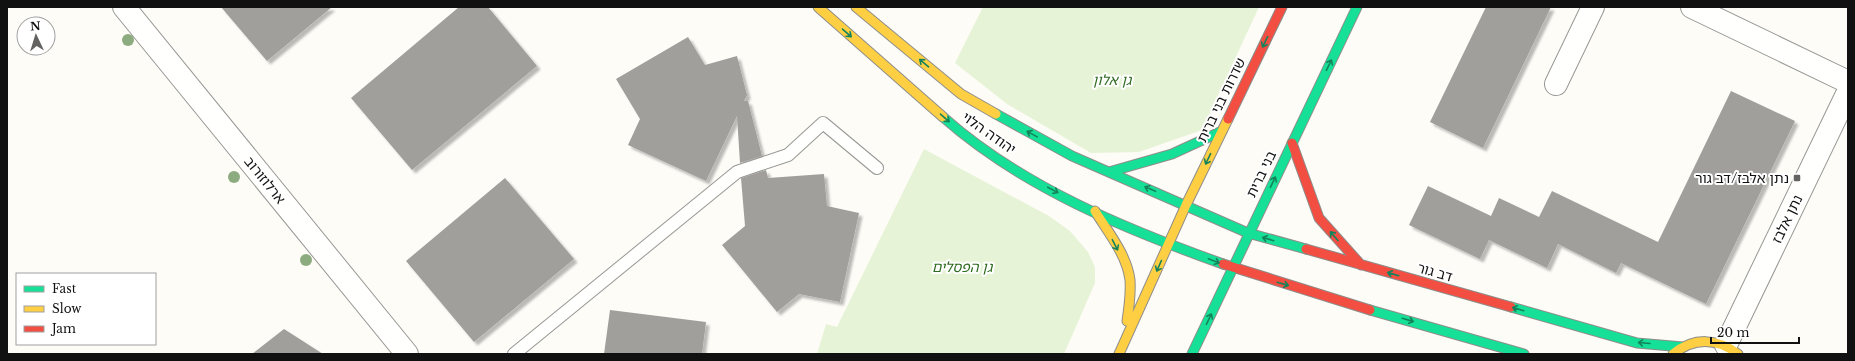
<svg xmlns="http://www.w3.org/2000/svg" width="1855" height="361" font-family="'Libre Baskerville','Noto Sans Hebrew',serif">
<style>
.green{fill:#e7f3d7}
.building{fill:#a19f9c;filter:url(#shadow)}
.lines{fill:none;stroke-linecap:round;stroke-linejoin:round}
.lane-casing{stroke:#979795;stroke-width:14}
.street-casing{stroke:#979795;stroke-width:24}
.fast-casing{stroke:#8e8d8b;stroke-width:11}
.slow-casing{stroke:#8e8d8b;stroke-width:11}
.jam-casing{stroke:#8e8d8b;stroke-width:11}
.lane{stroke:#fffffe;stroke-width:12}
.street{stroke:#fffffe;stroke-width:22}
.fast{stroke:#16e098;stroke-width:9}
.slow{stroke:#ffcf43;stroke-width:9}
.jam{stroke:#f24e42;stroke-width:9}
.tree{fill:#8cac80}
.oneway{stroke:#14835b}
.poi-dot{fill:#646362;stroke:#fff;stroke-width:1.5}
.labels{text-anchor:middle;dominant-baseline:central;stroke-width:4;stroke-linejoin:round;paint-order:stroke}
.park-label{font-size:14px;font-style:italic;fill:#2f6b1f;stroke:#fff}
.street-label{font-size:14px;fill:#111;stroke:#fff}
.poi-label{font-size:14px;fill:#111;stroke:#fff;text-anchor:end}
</style>
<defs>
<filter id="shadow"><feDropShadow dx="3.5" dy="3.5" stdDeviation="1" flood-color="#0004"/></filter>
</defs>
<rect width="100%" height="100%" fill="#fdfcf7"/>
<!-- green -->
<path class="green" d="M 983,7 L 1259,7 L 1202,130 L 1139,152 L 1091,153 L 1007,104 L 955,63 Z
M 924,149 L 1049,216 L 1070,231 L 1088,252 L 1095,267 L 1095,283 L 1064,354 L 817,354 L 826,324 L 837,327 Z"/>
<!-- building -->
<path class="building" d="M 221,7 L 332,7 L 267,61 Z
M 459,7 L 488,7 L 537,66 L 412,170 L 351,98 Z
M 1486,7 L 1551,7 L 1483,148 L 1430,122 Z
M 688,37 L 705,65 L 737,56 L 747,95 L 744,101 L 748,101 L 762,156 L 740,163 L 737,116 L 706,181 L 628,145 L 640,119 L 616,79 Z
M 1731,91 L 1795,121 L 1706,304 L 1621,263 L 1616,273 L 1558,244 L 1547,268 L 1489,240 L 1480,259 L 1409,225 L 1428,186 L 1491,216 L 1499,198 L 1539,217 L 1552,191 L 1658,242 Z
M 766,170 L 768,178 L 824,174 L 827,206 L 859,213 L 840,302 L 799,294 L 777,312 L 722,245 L 745,226 L 741,178 Z
M 505,178 L 574,259 L 474,342 L 406,261 Z
M 610,310 L 706,322 L 702,354 L 604,354 Z
M 284,329 L 323,354 L 252,354 Z"/>
<g class="lines">
<defs>
<path id="lane" d="M 514,354 L 737,172 L 788,155 L 823,123 L 877,168"/>
<path id="street" d="M 124,7 L 407,354
M 1692,7 L 1848,82
M 1556,84 L 1593,7
M 1726,345 L 1848,92"/>
<path id="fast" d="M 996,114 L 1072,156 L 1248,233 L 1306,249
M 943,117 C 1022,187 1125,229 1223,264
M 1109,172 L 1172,154 L 1222,131
M 1511,307 L 1637,343 L 1683,347
M 1370,310 L 1524,354
M 1192,354 L 1357,7"/>
<path id="slow" d="M 818,7 L 943,117
M 856,7 L 961,94 L 996,114
M 1095,211 C 1108,232 1127,255 1130,280 C 1131,294 1129,308 1127,321
M 1119,354 L 1186,205 L 1228,119
M 1673,354 C 1694,337 1717,338 1738,354"/>
<path id="jam" d="M 1228,119 L 1282,7
M 1292,143 L 1319,218 L 1361,265
M 1306,249 L 1511,307
M 1223,264 L 1370,310"/>
</defs>
<!-- lane casing -->
<use href="#lane" class="lane-casing"/>
<!-- street casing -->
<use href="#street" class="street-casing"/>
<!-- fast casing -->
<use href="#fast" class="fast-casing"/>
<!-- slow casing -->
<use href="#slow" class="slow-casing"/>
<!-- jam casing -->
<use href="#jam" class="jam-casing"/>
<!-- lane -->
<use href="#lane" class="lane"/>
<!-- street -->
<use href="#street" class="street"/>
<!-- fast -->
<use href="#fast" class="fast"/>
<!-- slow -->
<use href="#slow" class="slow"/>
<!-- jam -->
<use href="#jam" class="jam"/>
</g>
<!-- trees -->
<g class="tree">
<circle cx="128" cy="40" r="6"/>
<circle cx="234" cy="177" r="6"/>
<circle cx="306" cy="260" r="6"/>
</g>
<!-- one-way arrows -->
<defs><path id="oneway-shaft" d="M-6 0H5M1.5-3L5.5 0L1.5 3" fill="none" stroke-width="1.6" stroke-linecap="round" stroke-linejoin="round"/></defs>
<g class="oneway">
<use href="#oneway-shaft" transform="translate(847 33) rotate(41)"/>
<use href="#oneway-shaft" transform="translate(1265 42) rotate(116)"/>
<use href="#oneway-shaft" transform="translate(924 63) rotate(-140)"/>
<use href="#oneway-shaft" transform="translate(1329 65) rotate(-64)"/>
<use href="#oneway-shaft" transform="translate(945 118) rotate(41)"/>
<use href="#oneway-shaft" transform="translate(1032 134) rotate(-151)"/>
<use href="#oneway-shaft" transform="translate(1208 159) rotate(116)"/>
<use href="#oneway-shaft" transform="translate(1273 182) rotate(-64)"/>
<use href="#oneway-shaft" transform="translate(1150 189) rotate(-157)"/>
<use href="#oneway-shaft" transform="translate(1053 190) rotate(28)"/>
<use href="#oneway-shaft" transform="translate(1334 236) rotate(-131)"/>
<use href="#oneway-shaft" transform="translate(1268 239) rotate(-164)"/>
<use href="#oneway-shaft" transform="translate(1115 245) rotate(63)"/>
<use href="#oneway-shaft" transform="translate(1214 261) rotate(21)"/>
<use href="#oneway-shaft" transform="translate(1159 266) rotate(114)"/>
<use href="#oneway-shaft" transform="translate(1393 274) rotate(-164)"/>
<use href="#oneway-shaft" transform="translate(1283 284) rotate(16)"/>
<use href="#oneway-shaft" transform="translate(1518 309) rotate(-164)"/>
<use href="#oneway-shaft" transform="translate(1209 319) rotate(-64)"/>
<use href="#oneway-shaft" transform="translate(1408 320) rotate(16)"/>
<use href="#oneway-shaft" transform="translate(1644 343) rotate(-175)"/>
</g>
<!-- markers -->
<rect class="poi-dot" x="1793" y="174" width="8" height="8" rx="2"/>
<g class="labels">
<!-- park labels -->
<g class="park-label">
<text x="1112" y="80">גן אלון</text>
<text x="962" y="267">גן הפסלים</text>
</g>
<!-- street labels -->
<g class="street-label">
<text transform="translate(1221 100) rotate(-64)">שדרות בני ברית</text>
<text transform="translate(989 133) rotate(35)">יהודה הלוי</text>
<text transform="translate(1261 174) rotate(-64)">בני ברית</text>
<text transform="translate(265 180) rotate(51)">ארלוזורוב</text>
<text transform="translate(1787 219) rotate(-64)">נתן אלבז</text>
<text transform="translate(1435 272) rotate(16)">דב גור</text>
</g>
<!-- poi labels -->
<g class="poi-label">
<text x="1789" y="178">נתן אלבז/דב גור</text>
</g>
</g>
<!-- border -->
<rect width="1855" height="361" fill="none" stroke="#111111" stroke-width="16"/>
<!-- legend -->
<rect x="16" y="273" width="140" height="72" fill="#ffffff" stroke="#a0a0a0"/>
<rect x="24" y="286" width="20" height="6" fill="#16e098" stroke="#a0a0a0"/>
<text x="52" y="293" font-size="12" fill="#111111">Fast</text>
<rect x="24" y="306" width="20" height="6" fill="#ffcf43" stroke="#a0a0a0"/>
<text x="52" y="313" font-size="12" fill="#111111">Slow</text>
<rect x="24" y="326" width="20" height="6" fill="#f24e42" stroke="#a0a0a0"/>
<text x="52" y="333" font-size="12" fill="#111111">Jam</text>
<!-- north arrow -->
<g transform="translate(36 36) rotate(356)"><circle r="19" fill="#ffffff" stroke="#a0a0a0"/>
<path d="M0-3L7 15L0 10L-7 15Z" fill="#646362"/>
<text y="-6" font-size="11" font-weight="bold" text-anchor="middle" fill="#111111">N</text>
</g>
<!-- scale -->
<path d="M1711 337v6h88v-6" fill="none" stroke="#111111" stroke-width="2"/>
<text x="1717" y="337" font-size="12" fill="#111111" stroke="#ffffff" stroke-width="3" paint-order="stroke">20 m</text>
</svg>
